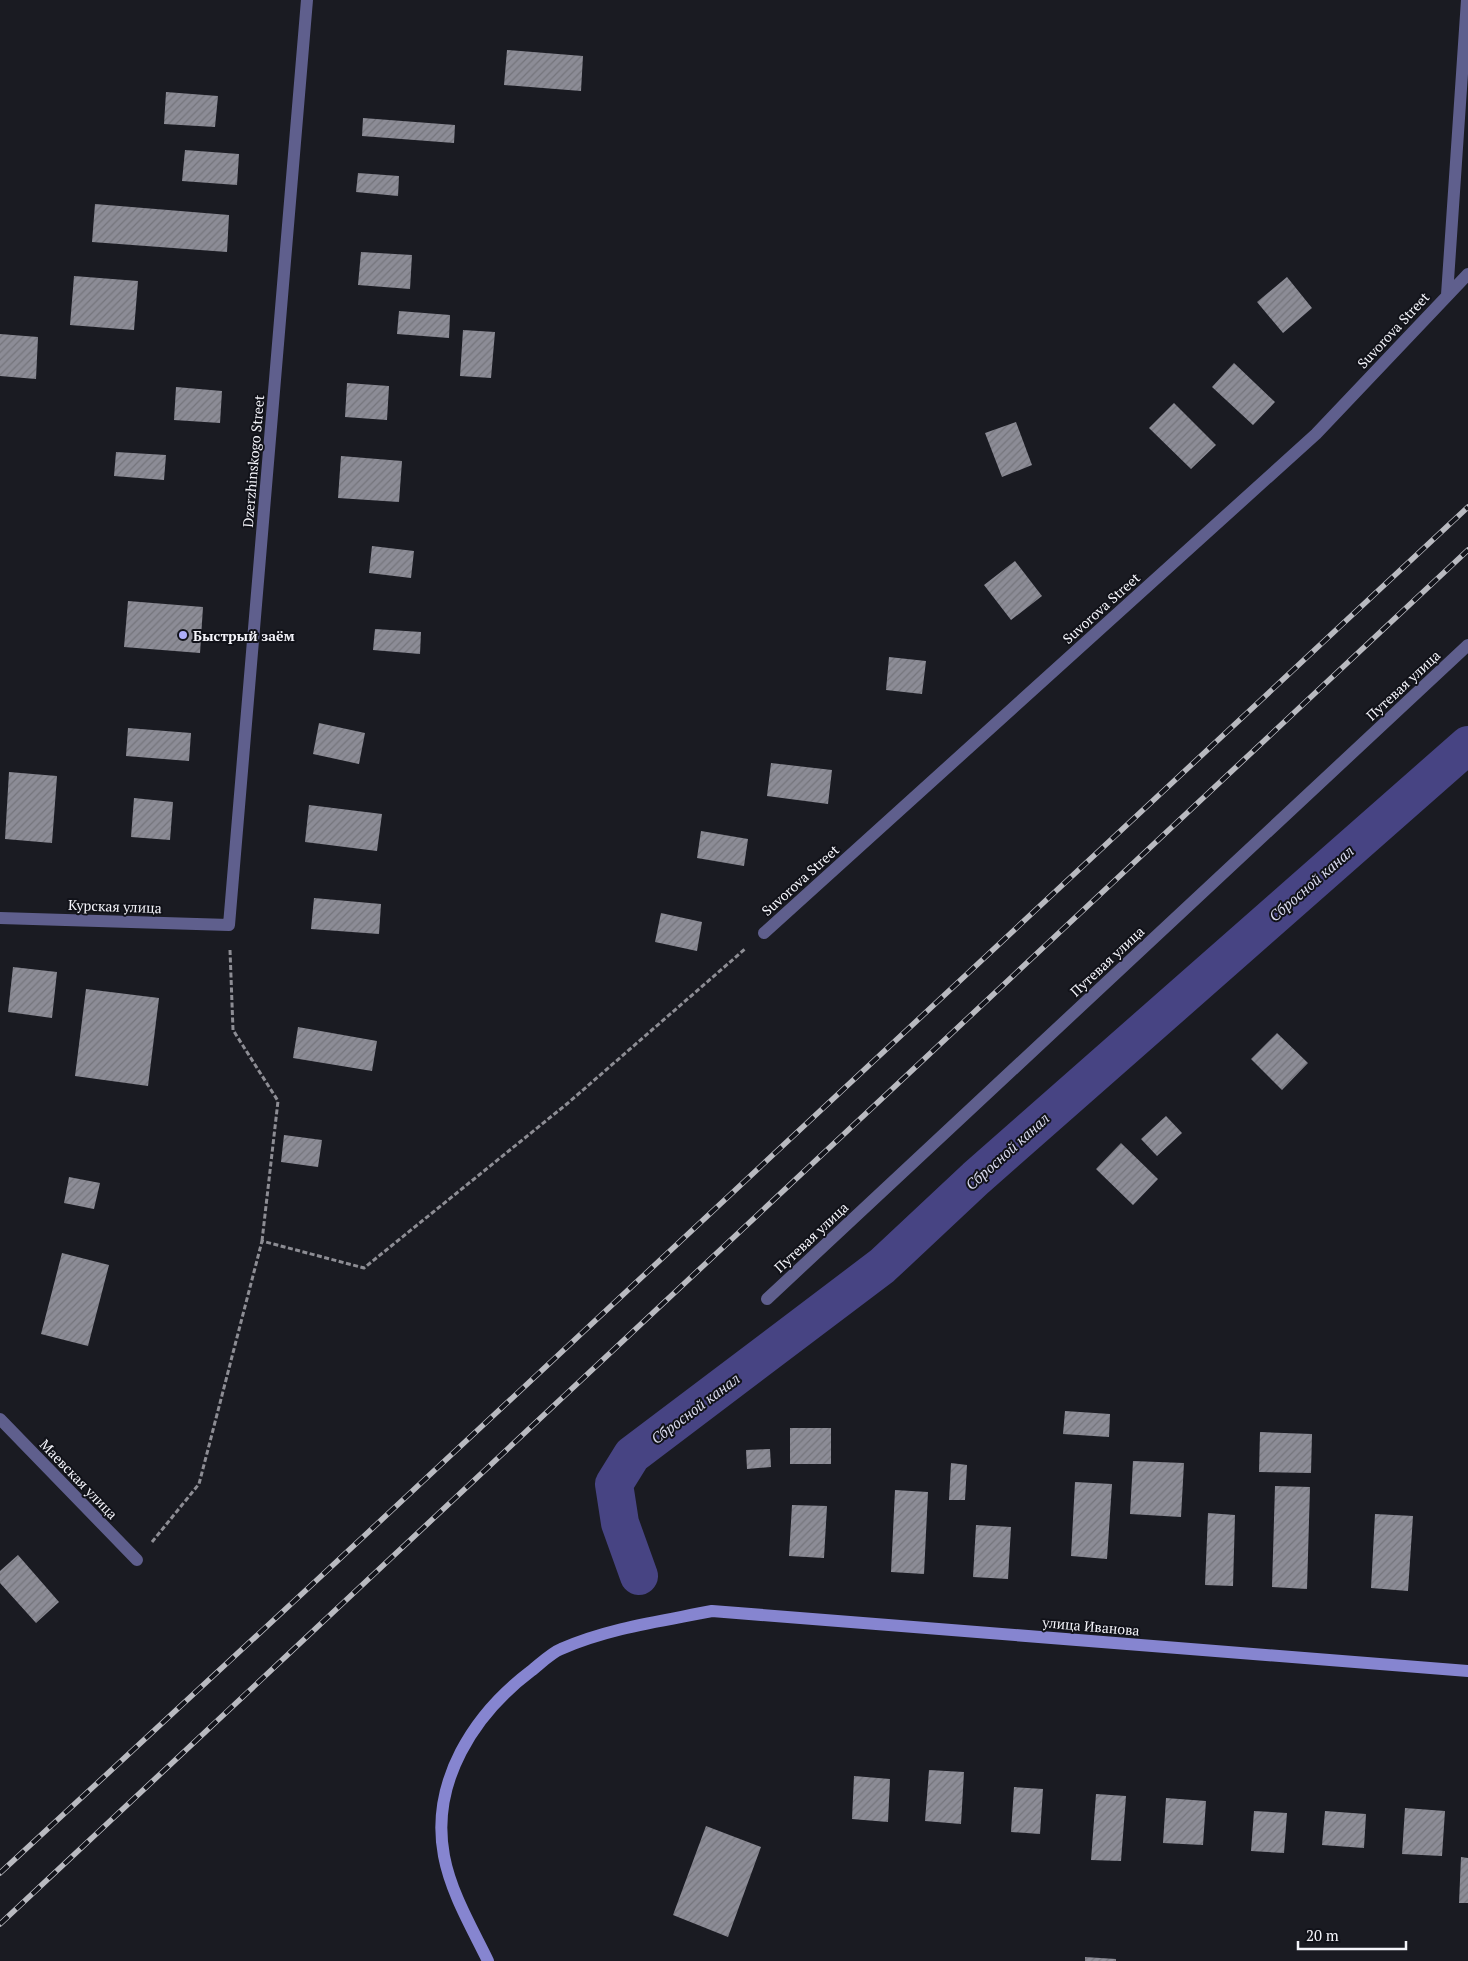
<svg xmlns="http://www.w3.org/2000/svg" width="1468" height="1961" font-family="'PT Serif',serif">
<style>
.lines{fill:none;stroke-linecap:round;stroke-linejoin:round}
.canal{stroke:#474483;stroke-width:38}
.building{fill:url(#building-hatch)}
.path{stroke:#8d8d94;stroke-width:3;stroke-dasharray:5 2.5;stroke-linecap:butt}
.street{stroke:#5f5f8d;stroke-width:12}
.secondary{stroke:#8685d0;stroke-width:12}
.rail-casing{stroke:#b9bac0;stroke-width:5.5}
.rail{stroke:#111219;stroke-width:4;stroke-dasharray:11;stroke-linecap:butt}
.poi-dot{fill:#aeaefa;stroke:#111219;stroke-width:2}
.labels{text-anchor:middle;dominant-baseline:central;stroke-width:4;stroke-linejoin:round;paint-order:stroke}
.street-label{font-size:14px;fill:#f4f4fa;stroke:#111219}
.poi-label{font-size:14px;font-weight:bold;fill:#f4f4fa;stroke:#111219;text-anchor:start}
.water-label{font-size:15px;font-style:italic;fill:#d9daee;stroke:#111219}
</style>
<defs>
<pattern id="building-hatch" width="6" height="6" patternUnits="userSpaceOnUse" patternTransform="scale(1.25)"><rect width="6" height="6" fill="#8c8c96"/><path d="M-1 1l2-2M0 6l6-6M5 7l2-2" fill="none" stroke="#75757c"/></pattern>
</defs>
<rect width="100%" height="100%" fill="#1a1b22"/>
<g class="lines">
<!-- canal -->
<path class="canal" d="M 639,1576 L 620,1523 L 614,1484 L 632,1455 L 882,1266 L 976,1178 L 1468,745"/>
</g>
<!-- building -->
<path class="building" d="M 507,50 L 583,56 L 581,91 L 504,85 Z
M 166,92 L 218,96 L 215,127 L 164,124 Z
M 363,118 L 455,125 L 454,143 L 362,136 Z
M 185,150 L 239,154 L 237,185 L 182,181 Z
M 358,173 L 399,176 L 398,196 L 356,192 Z
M 95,204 L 229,215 L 227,252 L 92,242 Z
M 361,252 L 412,255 L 410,289 L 358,285 Z
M 74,276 L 138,281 L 134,330 L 70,325 Z
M 1287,277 L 1312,308 L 1283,333 L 1257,302 Z
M 399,311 L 450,315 L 449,338 L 397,334 Z
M 463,330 L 495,332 L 491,378 L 460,376 Z
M 0,334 L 38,337 L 36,379 L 0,376 Z
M 1234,363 L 1275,402 L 1253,425 L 1212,387 Z
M 347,383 L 389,386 L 387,420 L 345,417 Z
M 176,387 L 222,391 L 220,423 L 174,420 Z
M 1174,403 L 1216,445 L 1191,469 L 1149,428 Z
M 1016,422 L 1032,465 L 1002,477 L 985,433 Z
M 116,452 L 166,455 L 164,480 L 114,476 Z
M 341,456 L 402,461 L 399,502 L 338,498 Z
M 372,546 L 414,551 L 411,578 L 369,573 Z
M 1015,561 L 1042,596 L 1011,620 L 984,585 Z
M 128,601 L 203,607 L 200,653 L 124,647 Z
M 375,629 L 421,632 L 420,654 L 373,650 Z
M 889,657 L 926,661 L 922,694 L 886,690 Z
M 319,723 L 365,733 L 359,764 L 313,754 Z
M 128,728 L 191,733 L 189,761 L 126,756 Z
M 771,763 L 832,770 L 828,804 L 767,796 Z
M 9,772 L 57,776 L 52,843 L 5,839 Z
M 134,798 L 173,802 L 170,840 L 131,837 Z
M 309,805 L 382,814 L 377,851 L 305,842 Z
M 701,831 L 748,839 L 744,866 L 697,858 Z
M 314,898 L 381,904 L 379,934 L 311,929 Z
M 661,913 L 702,922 L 697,951 L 655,942 Z
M 13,967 L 57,972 L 52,1018 L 8,1012 Z
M 86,989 L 159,998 L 148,1086 L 75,1076 Z
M 298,1027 L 377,1041 L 372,1071 L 293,1058 Z
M 1277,1033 L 1308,1063 L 1282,1090 L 1251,1059 Z
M 1166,1116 L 1182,1133 L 1157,1156 L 1141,1139 Z
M 284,1135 L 322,1140 L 318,1167 L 281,1162 Z
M 1121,1143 L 1158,1179 L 1133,1205 L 1096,1169 Z
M 69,1177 L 100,1183 L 94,1209 L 64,1203 Z
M 62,1253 L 109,1265 L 88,1346 L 41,1334 Z
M 1065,1411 L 1110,1414 L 1109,1437 L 1063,1434 Z
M 790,1428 L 831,1428 L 831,1464 L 790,1464 Z
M 1260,1432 L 1312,1434 L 1311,1473 L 1259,1472 Z
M 770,1449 L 771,1467 L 747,1469 L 746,1450 Z
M 1133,1461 L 1184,1463 L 1181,1517 L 1130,1514 Z
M 951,1463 L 967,1465 L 965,1500 L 949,1500 Z
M 1075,1482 L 1112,1484 L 1107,1559 L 1071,1556 Z
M 1275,1486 L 1310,1487 L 1307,1589 L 1272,1587 Z
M 895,1490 L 928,1492 L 924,1574 L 891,1572 Z
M 792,1505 L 827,1506 L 824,1558 L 789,1556 Z
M 1208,1513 L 1235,1515 L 1233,1586 L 1205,1585 Z
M 1375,1514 L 1413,1516 L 1408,1591 L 1371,1588 Z
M 976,1525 L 1011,1527 L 1008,1579 L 973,1577 Z
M 18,1555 L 59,1602 L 36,1623 L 0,1583 L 0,1571 Z
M 929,1770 L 964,1772 L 961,1824 L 925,1821 Z
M 854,1776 L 890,1779 L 888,1822 L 852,1819 Z
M 1014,1787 L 1043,1789 L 1040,1834 L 1011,1832 Z
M 1096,1794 L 1126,1796 L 1121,1861 L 1091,1860 Z
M 1166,1798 L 1206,1801 L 1203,1845 L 1163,1843 Z
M 1405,1808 L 1445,1811 L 1442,1856 L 1402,1854 Z
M 1254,1811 L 1287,1813 L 1284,1853 L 1251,1851 Z
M 1325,1811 L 1366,1814 L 1364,1848 L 1322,1845 Z
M 706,1826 L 761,1847 L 728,1937 L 673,1915 Z
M 1461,1857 L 1468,1858 L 1468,1903 L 1459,1903 Z
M 1085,1957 L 1116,1959 L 1116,1961 L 1085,1961 Z"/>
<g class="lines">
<!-- path -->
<path class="path" d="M 230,950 L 233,1030 L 278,1101 L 262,1241
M 152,1542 L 199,1484 L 262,1241 L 364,1268 L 568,1103 L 745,949"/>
<!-- street -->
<path class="street" d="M 1447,295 L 1467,0
M 0,918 L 229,925 L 307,0
M 764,933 L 1316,434 L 1468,274
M 767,1299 L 1468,645
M 0,1419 L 137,1560"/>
<!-- secondary -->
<path class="secondary" d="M 488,1961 C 472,1928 451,1893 444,1856 C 430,1782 474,1714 531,1671 C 540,1664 551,1653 561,1649 C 609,1628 662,1621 712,1611 L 1468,1671"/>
<defs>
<path id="rail" d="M 0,1873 L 318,1579 L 1468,507
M 0,1924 L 1468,550"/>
</defs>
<!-- rail casing -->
<use href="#rail" class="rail-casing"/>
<!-- rail -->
<use href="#rail" class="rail"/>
</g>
<!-- markers -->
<circle class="poi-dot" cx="183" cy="635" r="5"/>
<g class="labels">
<!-- street labels -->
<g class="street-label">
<text transform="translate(1393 330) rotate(-47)">Suvorova Street</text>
<text transform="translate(253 461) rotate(-85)">Dzerzhinskogo Street</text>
<text transform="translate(1101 608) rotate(-42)">Suvorova Street</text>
<text transform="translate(1403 685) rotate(-43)">Путевая улица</text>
<text transform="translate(800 880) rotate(-42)">Suvorova Street</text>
<text transform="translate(115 906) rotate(2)">Курская улица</text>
<text transform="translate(1107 961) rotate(-43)">Путевая улица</text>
<text transform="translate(811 1237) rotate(-43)">Путевая улица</text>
<text transform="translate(79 1479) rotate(46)">Маевская улица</text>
<text transform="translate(1091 1626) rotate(5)">улица Иванова</text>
</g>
<!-- poi labels -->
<g class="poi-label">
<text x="193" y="635">Быстрый заём</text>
</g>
<!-- water labels -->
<g class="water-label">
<text transform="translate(1311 883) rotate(-41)">Сбросной канал</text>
<text transform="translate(1007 1151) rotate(-42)">Сбросной канал</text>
<text transform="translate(695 1408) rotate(-37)">Сбросной канал</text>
</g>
</g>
<!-- scale -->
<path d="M1298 1941v8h108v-8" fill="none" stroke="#f4f4fa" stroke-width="2.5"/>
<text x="1306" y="1941" font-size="15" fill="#f4f4fa" stroke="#111219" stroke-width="4" paint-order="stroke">20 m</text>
</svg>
